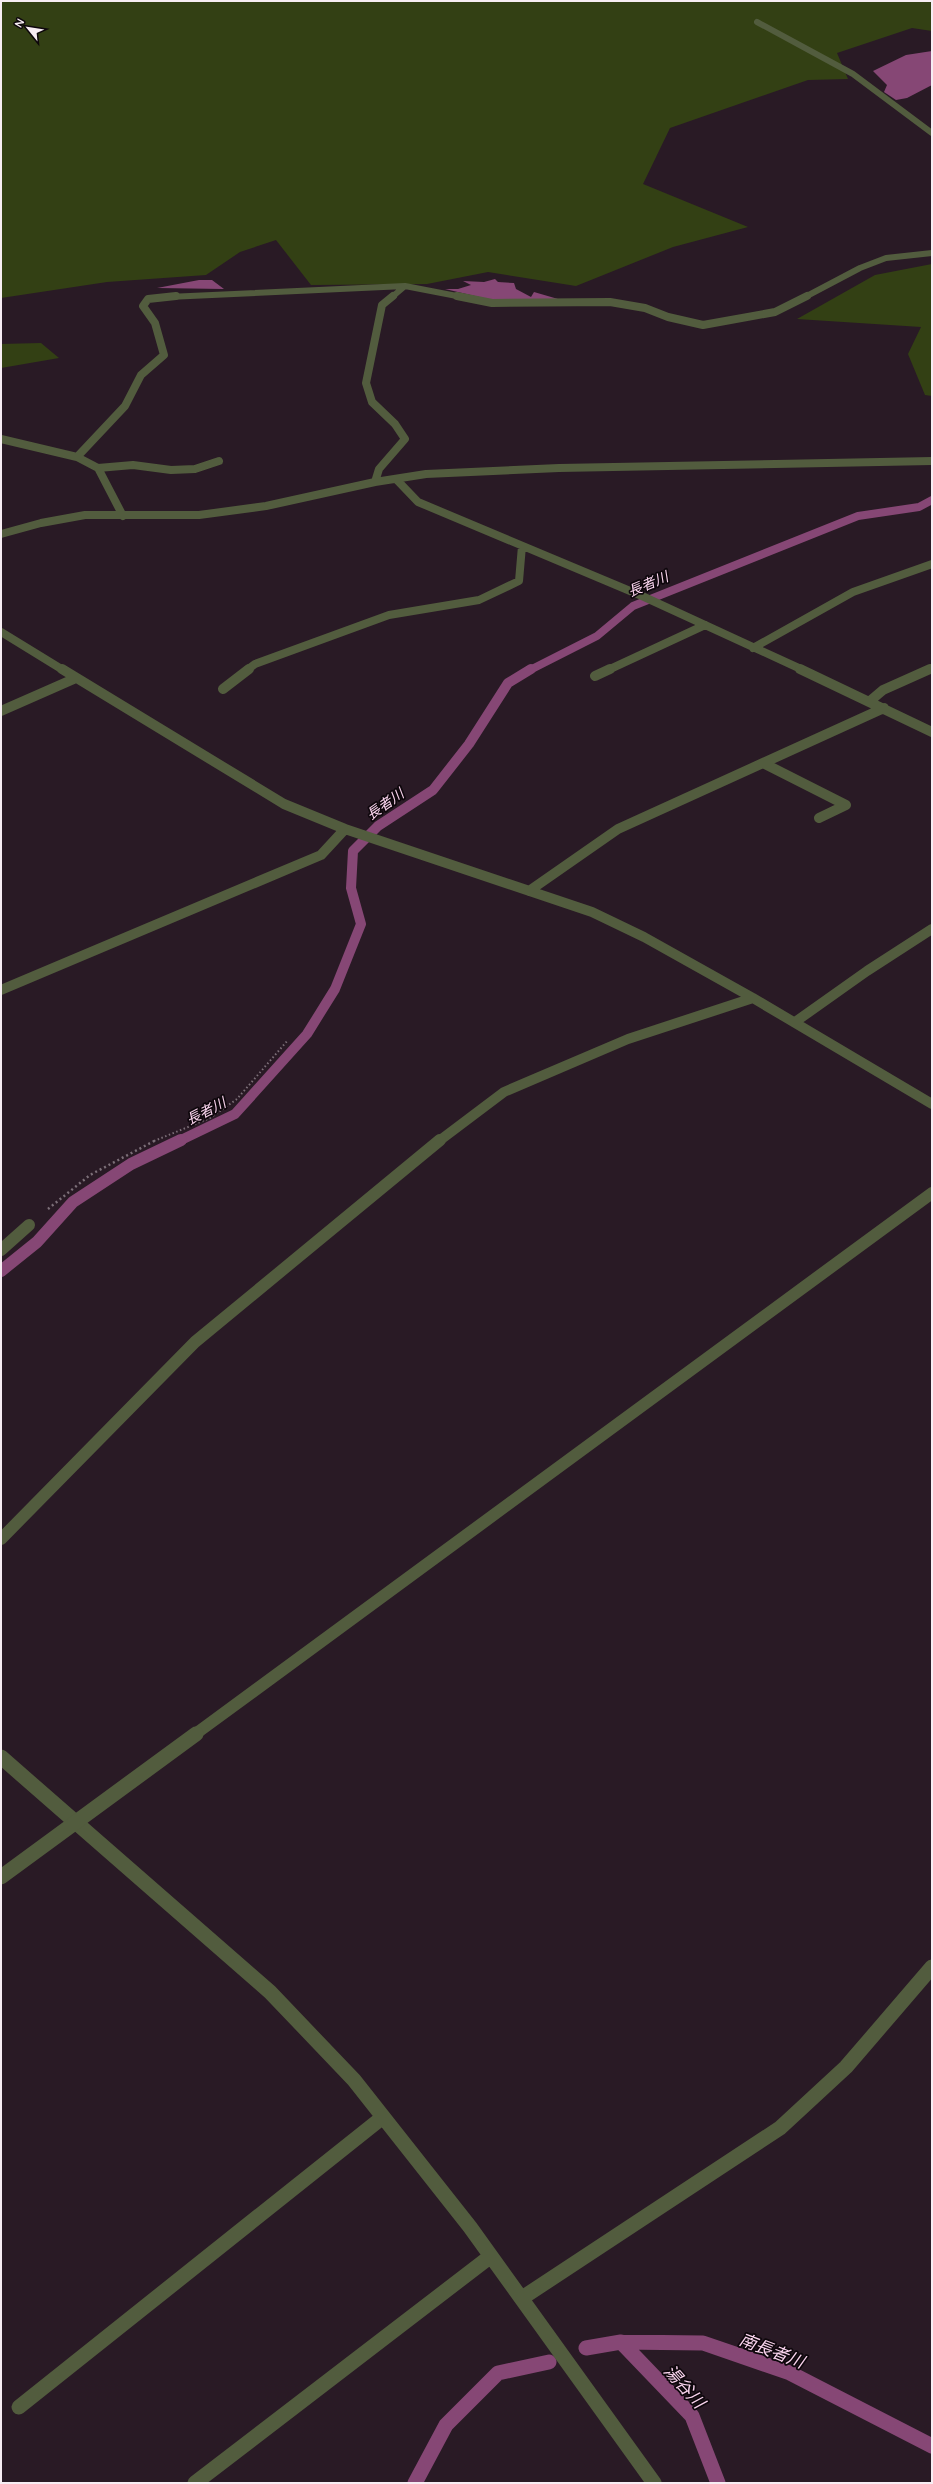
<svg xmlns="http://www.w3.org/2000/svg" width="933" height="2484" font-family="Quicksand,'Noto Sans JP',sans-serif">
<style>
.green{fill:#334014}
.water{fill:#864775}
.lines{fill:none;stroke-linecap:round;stroke-linejoin:round}
.stream-far3{stroke:#864775;stroke-width:8}
.stream-far2{stroke:#864775;stroke-width:10}
.stream-far1{stroke:#864775;stroke-width:12}
.stream{stroke:#864775;stroke-width:15}
.path-far1{stroke:#7c6f78;stroke-width:2;stroke-dasharray:1.5 2.5;stroke-linecap:butt}
.path{stroke:#7c6f78;stroke-width:2.5;stroke-dasharray:2 3;stroke-linecap:butt}
.minor-far4{stroke:#525c3e;stroke-width:6}
.minor-far3{stroke:#525c3e;stroke-width:8}
.minor-far2{stroke:#525c3e;stroke-width:10}
.minor-far1{stroke:#525c3e;stroke-width:12}
.minor{stroke:#525c3e;stroke-width:15}
.tertiary-far1{stroke:#525c3e;stroke-width:12}
.tertiary{stroke:#525c3e;stroke-width:15}
.labels{text-anchor:middle;dominant-baseline:central;stroke-width:3.5;stroke-linejoin:round;paint-order:stroke}
.water-label{font-size:14px;font-style:italic;fill:#fbd5ef;stroke:#0e070c}
.near-water-label{font-size:17px;font-style:italic;fill:#fbd5ef;stroke:#0e070c}
</style>
<rect width="100%" height="100%" fill="#291a25"/>
<!-- green -->
<path class="green" d="M 1,1 L 932,1 L 932,31 L 912,28 L 837,53 L 848,79 L 808,80 L 670,128 L 643,184 L 748,227 L 673,247 L 576,286 L 488,272 L 427,284 L 311,285 L 276,240 L 240,252 L 206,275 L 107,282 L 1,298 Z
M 932,264 L 932,396 L 925,395 L 908,354 L 921,327 L 797,319 L 875,275 Z
M 41,343 L 59,358 L 1,368 L 1,344 Z"/>
<!-- water -->
<path class="water" d="M 932,51 L 932,85 L 907,98 L 896,100 L 884,92 L 887,85 L 873,71 L 906,55 Z
M 495,279 L 498,282 L 514,283 L 516,289 L 531,297 L 534,292 L 558,299 L 492,300 L 445,289 L 458,289 L 471,285 L 463,281 L 484,282 Z
M 199,280 L 212,280 L 224,289 L 157,288 Z"/>
<g class="lines">
<!-- stream-far3 -->
<path class="stream-far3" d="M 530,670 L 597,636 L 633,606 L 858,516 L 919,507 L 932,500"/>
<!-- stream-far2 -->
<path class="stream-far2" d="M 179,1141 L 235,1114 L 307,1034 L 335,989 L 361,924 L 351,888 L 353,851 L 378,826 L 433,790 L 469,744 L 508,683 L 531,669"/>
<!-- stream-far1 -->
<path class="stream-far1" d="M 1,1271 L 37,1242 L 73,1202 L 131,1164 L 181,1140"/>
<!-- stream -->
<path class="stream" d="M 621,2342 L 692,2416 L 718,2483
M 586,2348 L 621,2342 L 703,2343 L 790,2373 L 932,2446
M 415,2483 L 446,2425 L 498,2373 L 549,2362"/>
<!-- path-far1 -->
<path class="path-far1" d="M 154,1141 L 210,1118 L 237,1099 L 288,1040"/>
<!-- path -->
<path class="path" d="M 48,1209 L 90,1175 L 156,1140"/>
<!-- minor-far4 -->
<path class="minor-far4" d="M 757,22 L 853,74 L 932,133
M 168,297 L 405,286
M 392,297 L 405,286 L 462,297
M 805,297 L 860,268 L 886,258 L 932,253"/>
<!-- minor-far3 -->
<path class="minor-far3" d="M 457,296 L 492,303 L 610,302 L 645,308 L 668,317 L 703,325 L 775,312 L 807,296
M 1,439 L 77,457 L 98,468 L 123,516
M 77,457 L 125,406 L 141,375 L 164,355 L 155,323 L 143,306 L 148,299 L 176,296
M 98,468 L 133,465 L 171,470 L 195,469 L 219,461
M 396,479 L 418,502 L 642,596 L 803,670
M 375,482 L 379,469 L 405,439 L 395,424 L 372,402 L 366,383 L 382,305 L 393,296
M 1,534 L 41,523 L 85,515 L 199,515 L 266,506 L 375,482 L 426,474 L 559,468 L 932,461
M 1,632 L 63,670
M 753,648 L 853,592 L 932,564
M 247,670 L 255,664 L 389,615 L 479,600 L 519,581 L 522,546
M 608,670 L 705,625
M 928,670 L 932,668"/>
<!-- minor-far2 -->
<path class="minor-far2" d="M 62,669 L 284,804 L 345,829 L 592,912 L 644,937 L 753,998 L 932,1104
M 800,669 L 932,732
M 595,676 L 610,669
M 223,689 L 249,669
M 870,701 L 883,690 L 930,669
M 1,711 L 76,678
M 765,764 L 846,805 L 819,818
M 529,891 L 618,829 L 884,708
M 1,990 L 321,855 L 345,829
M 795,1022 L 867,971 L 932,929
M 439,1141 L 504,1092 L 628,1039 L 753,998"/>
<!-- minor-far1 -->
<path class="minor-far1" d="M 1,1250 L 29,1225
M 1,1539 L 195,1342 L 440,1140"/>
<!-- minor -->
<path class="minor" d="M 1,1757 L 270,1992 L 354,2080 L 470,2227 L 654,2483
M 522,2298 L 780,2128 L 846,2067 L 932,1967
M 19,2407 L 383,2117
M 195,2483 L 491,2256"/>
<!-- tertiary-far1 -->
<path class="tertiary-far1" d="M 194,1735 L 932,1193"/>
<!-- tertiary -->
<path class="tertiary" d="M 1,1877 L 196,1734"/>
</g>
<g class="labels">
<!-- water labels -->
<g class="water-label">
<text transform="translate(648 584) rotate(-23)">長者川</text>
<text transform="translate(385 804) rotate(-35)">長者川</text>
<text transform="translate(206 1111) rotate(-27)">長者川</text>
</g>
<!-- near-water labels -->
<g class="near-water-label">
<text transform="translate(772 2350) rotate(21)">南長者川</text>
<text transform="translate(685 2386) rotate(48)">湯谷川</text>
</g>
</g>
<!-- border -->
<rect width="933" height="2484" fill="none" stroke="#f7edf3" stroke-width="4"/>
<!-- north arrow -->
<g transform="translate(28 28) rotate(300)" stroke="#0e070c" stroke-width="3" paint-order="stroke">
<path d="M0-3L7 15L0 10L-7 15Z" fill="#f7edf3"/>
<text y="-6" font-size="11" font-weight="bold" text-anchor="middle" fill="#f7edf3">N</text>
</g>
</svg>
